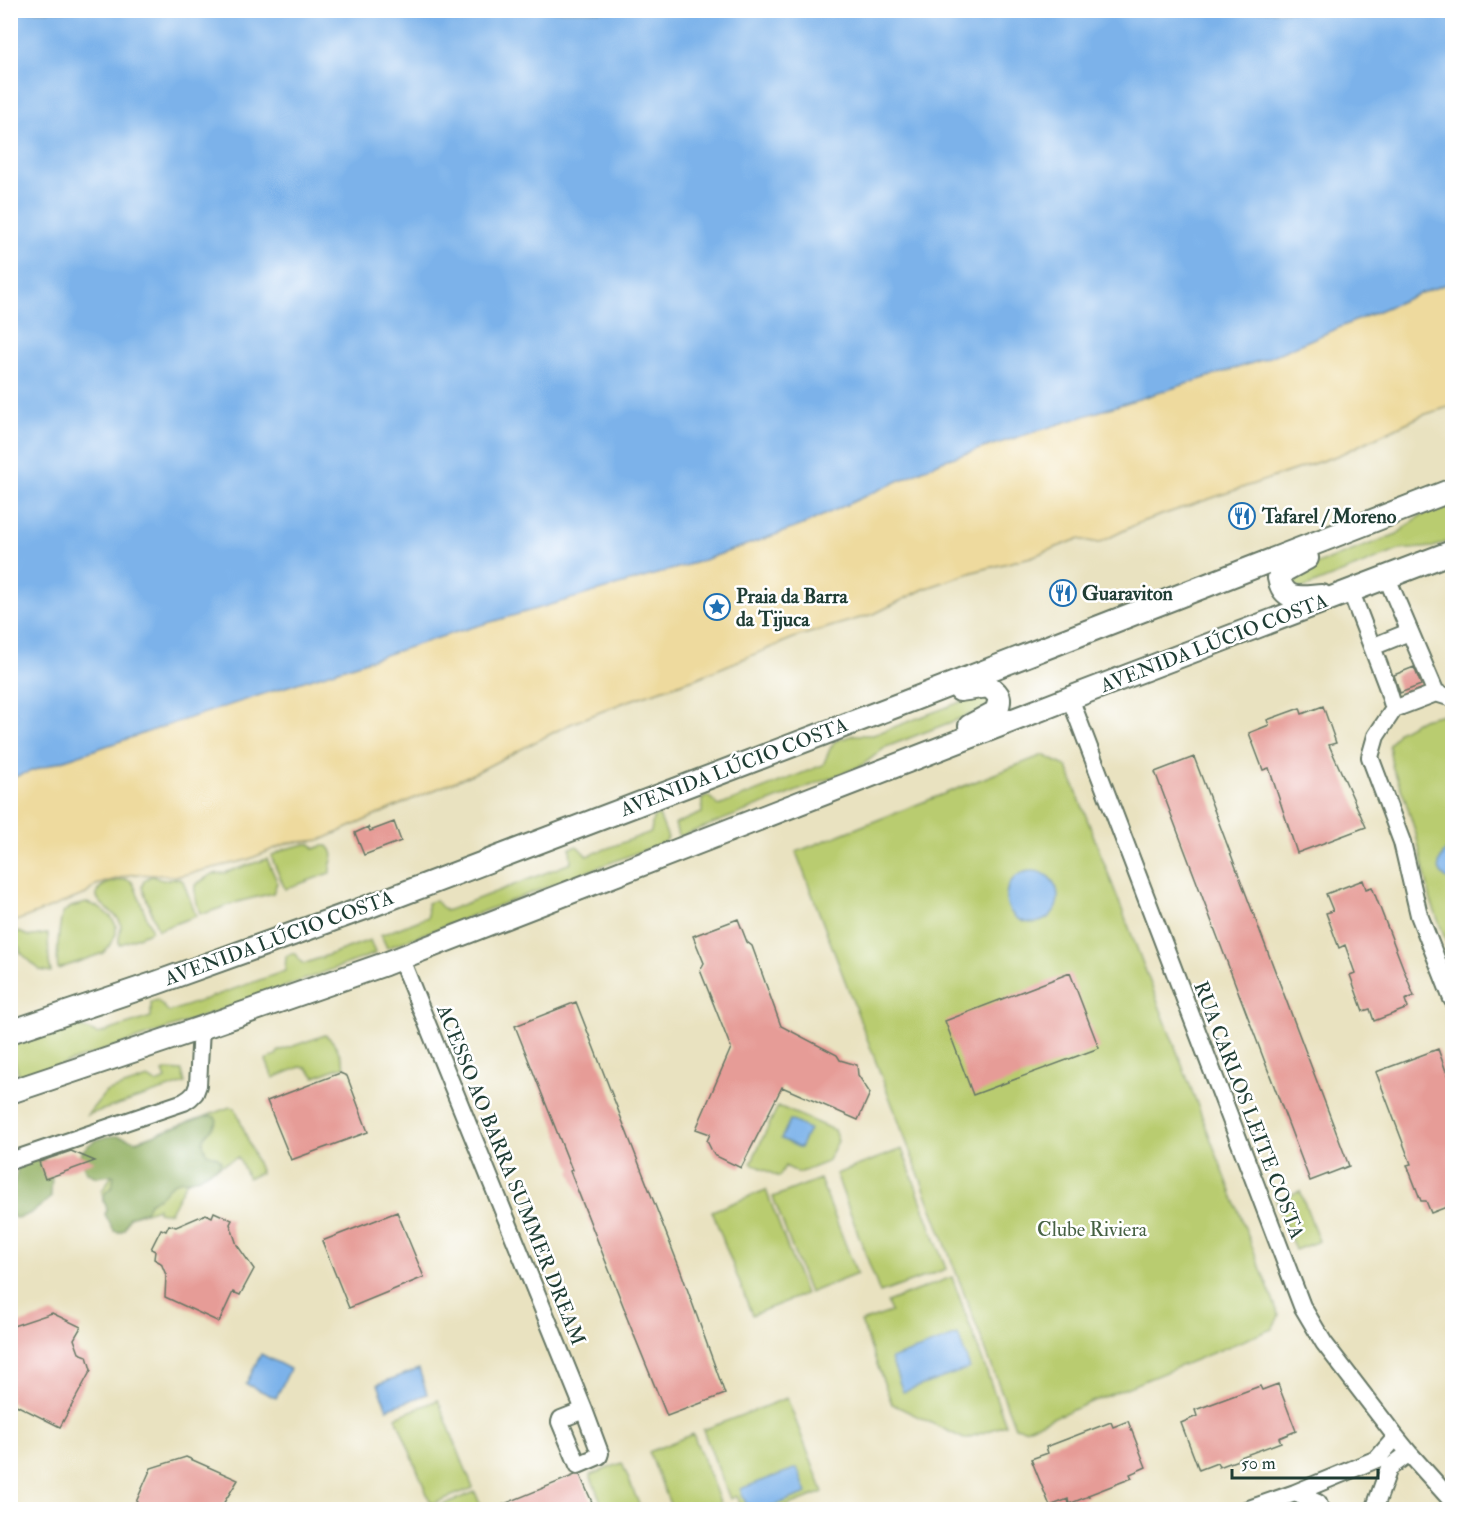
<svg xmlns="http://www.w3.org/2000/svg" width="1463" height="1520" font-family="'IM FELL Double Pica',serif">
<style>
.green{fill:#b9cc70;stroke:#6c8452;stroke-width:1.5}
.forest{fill:#92b062;stroke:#58764b;stroke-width:1.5}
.sand{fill:#eeda9e;stroke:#868c69;stroke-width:1.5}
.water{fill:#7cb2ea;stroke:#4e788f;stroke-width:1.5}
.building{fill:#e69c97}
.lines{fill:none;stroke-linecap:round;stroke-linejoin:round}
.minor-casing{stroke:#667765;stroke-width:20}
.secondary-casing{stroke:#667765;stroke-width:26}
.minor{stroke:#fff;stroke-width:16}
.secondary{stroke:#fff;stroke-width:22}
.labels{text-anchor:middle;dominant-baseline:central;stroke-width:5;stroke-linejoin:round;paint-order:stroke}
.poi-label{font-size:20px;font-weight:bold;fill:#1f3d34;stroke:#fff;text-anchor:start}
.street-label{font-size:20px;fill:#1f3d34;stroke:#fff}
.park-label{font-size:20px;fill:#466143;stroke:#fff}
</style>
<rect width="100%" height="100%" fill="#fff"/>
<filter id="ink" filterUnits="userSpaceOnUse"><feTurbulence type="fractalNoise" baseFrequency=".0167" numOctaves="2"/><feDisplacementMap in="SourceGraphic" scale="12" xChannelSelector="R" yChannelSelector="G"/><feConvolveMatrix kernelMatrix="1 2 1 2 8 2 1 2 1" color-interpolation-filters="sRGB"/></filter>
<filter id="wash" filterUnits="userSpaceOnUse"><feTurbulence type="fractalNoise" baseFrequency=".008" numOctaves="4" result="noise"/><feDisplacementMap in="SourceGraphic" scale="24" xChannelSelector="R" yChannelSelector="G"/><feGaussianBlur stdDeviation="1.35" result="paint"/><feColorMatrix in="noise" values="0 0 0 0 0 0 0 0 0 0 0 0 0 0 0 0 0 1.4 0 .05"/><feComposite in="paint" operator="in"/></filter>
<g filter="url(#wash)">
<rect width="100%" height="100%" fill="#e9e2c0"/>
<!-- green -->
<path class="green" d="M 1452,503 L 1452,540 L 1433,547 L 1399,550 L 1301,589 L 1291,583 L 1291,578 L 1293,573 L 1397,534 L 1420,516 Z
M 979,695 L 986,697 L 990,704 L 985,709 L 886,747 L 861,766 L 684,835 L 678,836 L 675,824 L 702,813 L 702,799 L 708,796 L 719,806 L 823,765 L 830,749 L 835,741 L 854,735 L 873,735 Z
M 1444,714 L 1452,716 L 1452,957 L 1431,901 L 1416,834 L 1404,796 L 1392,766 L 1389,745 L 1398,732 L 1422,719 Z
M 1043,755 L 1067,767 L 1279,1316 L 1272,1329 L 1025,1429 L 1015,1427 L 796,852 Z
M 659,815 L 668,838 L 665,842 L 387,948 L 381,935 L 428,917 L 427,903 L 435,900 L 446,911 L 571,863 L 570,848 L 577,846 L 587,856 L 651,832 L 653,817 Z
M 306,844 L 311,844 L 314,849 L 322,846 L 328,846 C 338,857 329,860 330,873 L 285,889 L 271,856 L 285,849 Z
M 267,859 L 276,879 L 277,883 L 273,893 L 241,901 L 206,913 L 200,913 C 197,906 194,893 195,885 L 212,874 L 224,873 Z
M 152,876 C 156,877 161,881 165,880 C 173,880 176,876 183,881 L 196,916 L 158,930 L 142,887 C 143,881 145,878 152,876 Z
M 125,879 L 131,881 L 134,885 L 152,931 L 119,945 C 117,938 123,930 120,922 C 116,911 89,902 99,889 C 105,882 117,881 125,879 Z
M 87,903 L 98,907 L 111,917 L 116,925 L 116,934 L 109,946 L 103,953 L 58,969 C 56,960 59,918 64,912 C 70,905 79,905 87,903 Z
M 16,931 C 21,932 24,935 29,936 C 35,937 42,934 48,934 L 49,962 L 51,972 L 40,970 L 20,952 L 20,948 L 11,940 L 11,936 Z
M 370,940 L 375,953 L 374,954 L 213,1013 L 20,1079 L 11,1050 L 10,1045 L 70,1024 L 79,1026 L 98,1034 L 151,1017 L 151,1002 L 157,1000 L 169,1012 L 285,971 L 286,956 L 294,953 L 303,964 Z
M 325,1035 C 336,1041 340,1055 345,1067 L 338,1068 L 315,1077 L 307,1068 L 300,1067 L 273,1078 L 266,1060 L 276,1055 L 279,1051 Z
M 168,1070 L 182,1071 L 185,1083 L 87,1115 L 106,1092 L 148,1078 L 156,1083 L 166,1079 L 163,1072 Z
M 778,1106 L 834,1130 L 838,1141 L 827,1162 L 799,1173 L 785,1166 L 779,1177 L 751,1163 Z
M 230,1107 L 235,1108 L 261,1173 L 248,1178 L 238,1157 L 186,1182 L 170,1212 L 164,1213 L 158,1212 L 158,1208 L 129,1217 L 124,1230 L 119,1232 L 114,1231 L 105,1214 L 107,1210 L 106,1205 L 103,1201 L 102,1191 L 133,1141 L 143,1139 Z
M 902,1149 L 946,1269 L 880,1293 L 836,1174 Z
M 820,1179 L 857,1274 L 809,1293 L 773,1197 Z
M 766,1190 L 805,1294 L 752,1315 L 712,1211 Z
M 1300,1191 L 1319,1241 L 1295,1250 L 1276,1200 Z
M 952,1277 L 1006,1425 L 964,1439 L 892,1404 L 861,1322 L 891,1312 L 887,1302 Z
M 787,1398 L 823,1492 L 779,1509 L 742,1509 L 737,1496 L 730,1499 L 703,1430 Z
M 438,1400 L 473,1488 L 431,1504 L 396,1417 Z
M 693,1434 L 723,1509 L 672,1509 L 649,1452 Z
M 622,1463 L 641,1509 L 604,1509 L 590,1475 Z
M 475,1492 L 482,1509 L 431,1509 Z"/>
<!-- forest -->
<path class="forest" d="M 210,1116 L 215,1117 L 217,1120 C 212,1135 196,1134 207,1153 L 218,1157 L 221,1161 L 220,1165 L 215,1168 L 195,1179 L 179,1181 L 173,1183 L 161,1196 L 149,1203 L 145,1211 L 129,1217 L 124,1230 L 119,1232 L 114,1231 L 105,1214 L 107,1211 L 106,1205 L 103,1201 L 105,1193 L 112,1187 L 114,1176 L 112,1175 L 96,1177 L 86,1172 L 79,1156 C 88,1141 106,1133 123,1137 C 128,1138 132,1141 137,1141 L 200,1118 Z
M 41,1156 C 56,1172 51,1177 51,1197 C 41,1206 30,1217 15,1218 L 10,1213 L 10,1187 L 15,1182 L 18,1164 Z"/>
<!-- sand -->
<path class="sand" d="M 1452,282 L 1452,406 L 1423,415 L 1339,455 L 1141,522 L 1099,543 L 1078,539 L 1031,557 L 973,572 L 924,589 L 874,614 L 796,637 L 697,678 L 625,702 L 568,725 L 475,773 L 408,801 L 321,840 L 288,843 L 247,860 L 179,876 L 133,874 L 96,885 L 86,894 L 11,923 L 11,778 L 186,719 L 453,633 L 698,562 L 800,526 L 942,461 L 1265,359 L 1416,295 Z"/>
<!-- water -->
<path class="water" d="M 10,11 L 1452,11 L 1452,282 L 1416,295 L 1265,359 L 942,461 L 800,526 L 698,562 L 453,633 L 186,719 L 11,778 Z
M 1452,842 L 1452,882 C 1429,870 1441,856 1452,842 Z
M1006 897a26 26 0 1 1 52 0a26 26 0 1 1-52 0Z
M 790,1120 L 809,1129 L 800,1148 L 781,1139 Z
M 958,1335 L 970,1368 L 903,1392 L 891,1359 Z
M 261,1354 L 290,1369 L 276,1398 L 246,1384 Z
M 419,1369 L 427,1394 L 387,1409 L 378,1384 Z
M 797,1468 L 807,1493 L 764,1509 L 748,1509 L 740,1489 Z"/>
<g id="blocks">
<!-- building -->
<path class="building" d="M 1414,667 L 1421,685 L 1400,693 L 1394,675 Z
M 1323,706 L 1336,743 L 1329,745 L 1366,827 L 1297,853 L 1269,768 L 1263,770 L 1249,733 L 1269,725 L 1267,720 L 1300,708 L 1302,714 Z
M 1194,757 L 1349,1166 L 1310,1181 L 1155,772 Z
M 394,822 L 401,841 L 364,855 L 355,833 L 368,827 L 370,831 Z
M 1363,880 L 1366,889 L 1372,887 L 1414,996 L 1405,1000 L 1408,1008 L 1374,1021 L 1370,1009 L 1363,1011 L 1350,975 L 1355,973 L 1345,945 L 1339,948 L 1326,913 L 1333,911 L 1326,894 Z
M 738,919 L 747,942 L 752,946 L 781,1026 L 837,1055 L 840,1060 L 857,1065 L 858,1075 L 870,1093 L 858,1120 L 782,1087 L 741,1168 L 714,1155 L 707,1141 L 710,1134 L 696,1129 L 731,1048 L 700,970 L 704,963 L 693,936 Z
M 1070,973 L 1099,1048 L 973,1095 L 945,1021 Z
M 576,1002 L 680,1269 L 725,1394 L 667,1416 L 625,1313 L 626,1313 L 570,1171 L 572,1170 L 515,1026 Z
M 1438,1049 L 1452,1088 L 1452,1205 L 1431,1213 L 1426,1201 L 1421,1201 L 1407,1165 L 1411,1164 L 1376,1072 Z
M 340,1073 L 347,1076 L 368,1132 L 291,1160 L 267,1101 Z
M 71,1151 L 95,1161 L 45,1179 L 39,1162 Z
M 214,1212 L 232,1220 L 230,1224 L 237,1245 L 254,1269 L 240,1295 L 233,1292 L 219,1322 L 165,1297 L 166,1275 L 161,1263 L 154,1259 L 155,1251 L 151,1249 L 161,1229 L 166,1231 L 169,1225 L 176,1227 L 206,1214 L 212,1217 Z
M 397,1212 L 424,1277 L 349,1308 L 322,1241 Z
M 52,1313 L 81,1327 L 74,1339 L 79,1353 L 87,1356 L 91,1370 L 60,1427 L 10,1402 L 10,1327 Z
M 1278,1384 L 1296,1431 L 1279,1438 L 1281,1442 L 1238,1458 L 1238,1460 L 1219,1467 L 1217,1463 L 1199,1470 L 1181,1423 L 1197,1416 L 1195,1410 L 1260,1386 L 1262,1390 Z
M 1128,1421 L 1146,1467 L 1130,1474 L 1132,1478 L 1088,1495 L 1089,1496 L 1069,1504 L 1068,1499 L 1050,1506 L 1031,1459 L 1048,1453 L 1046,1447 L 1111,1422 L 1113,1427 Z
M 186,1457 L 238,1480 L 220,1509 L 133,1509 L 151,1468 Z
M 575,1475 L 580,1475 L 595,1509 L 492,1509 Z"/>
</g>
</g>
<g filter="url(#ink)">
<use href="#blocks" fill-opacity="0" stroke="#667765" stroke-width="1.5"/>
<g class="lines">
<defs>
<path id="minor" d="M 1387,578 L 1436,693
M 1351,592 L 1387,686 L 1394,709
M 1372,647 L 1409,632
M 1070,698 L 1302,1306 L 1324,1343 L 1396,1437 L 1409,1453 L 1452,1501
M 1452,698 L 1436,693 L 1394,709 L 1376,736 L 1370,757 L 1402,842 L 1419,915 L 1452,999
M 400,957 L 584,1410 L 600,1453 L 599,1456 L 578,1465 L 560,1422 L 561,1419 L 584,1410
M 10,1161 L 184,1102 L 190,1098 L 195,1093 L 198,1085 L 201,1028
M 1295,1493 L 1377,1459 L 1396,1437
M 1246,1510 L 1295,1493 L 1318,1503 L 1321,1510
M 1374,1510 L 1389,1468 L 1409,1453"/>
<path id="secondary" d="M 1307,558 L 1283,571 L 1279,578 C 1284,603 1302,597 1322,596
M 960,690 L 988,686 C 1001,695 1001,698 996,712 L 970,726
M 10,1032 L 156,983 L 365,908 L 901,704 L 1452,490
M 10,1092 L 201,1028 L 385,964 L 1070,698 L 1452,552"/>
</defs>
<!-- minor casing -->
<use href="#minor" class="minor-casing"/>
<!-- secondary casing -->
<use href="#secondary" class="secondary-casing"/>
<!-- minor -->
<use href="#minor" class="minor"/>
<!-- secondary -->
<use href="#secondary" class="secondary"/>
</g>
</g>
<!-- icons -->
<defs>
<symbol id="restaurant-ring" viewBox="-11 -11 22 22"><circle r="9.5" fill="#fff" stroke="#1f6fb2" stroke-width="1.5"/><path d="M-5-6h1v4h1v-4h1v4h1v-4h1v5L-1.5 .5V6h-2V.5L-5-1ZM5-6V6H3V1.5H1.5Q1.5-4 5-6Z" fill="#1f6fb2"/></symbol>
<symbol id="sight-ring" viewBox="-11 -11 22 22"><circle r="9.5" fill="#fff" stroke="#1f6fb2" stroke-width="1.5"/><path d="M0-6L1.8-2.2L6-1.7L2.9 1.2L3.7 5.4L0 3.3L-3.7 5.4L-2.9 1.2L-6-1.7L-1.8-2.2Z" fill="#1f6fb2"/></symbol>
</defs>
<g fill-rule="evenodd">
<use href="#restaurant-ring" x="1227" y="501" width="30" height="30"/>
<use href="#restaurant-ring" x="1048" y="578" width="30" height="30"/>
<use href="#sight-ring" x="702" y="592" width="30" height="30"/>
</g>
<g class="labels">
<!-- poi labels -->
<g class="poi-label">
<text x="1262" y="516">Tafarel / Moreno</text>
<text x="1082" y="593">Guaraviton</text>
<text x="736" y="596">Praia da Barra<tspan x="736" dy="23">da Tijuca</tspan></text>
</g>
<!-- street labels -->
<g class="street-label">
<text transform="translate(1214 643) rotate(-21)">AVENIDA LÚCIO COSTA</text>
<text transform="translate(734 767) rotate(-21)">AVENIDA LÚCIO COSTA</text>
<text transform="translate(279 938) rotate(-20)">AVENIDA LÚCIO COSTA</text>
<text transform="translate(1249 1110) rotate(69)">RUA CARLOS LEITE COSTA</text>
<text transform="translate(511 1175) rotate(68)">ACESSO AO BARRA SUMMER DREAM</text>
</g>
<!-- park labels -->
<g class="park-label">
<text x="1092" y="1229">Clube Riviera</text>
</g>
</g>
<!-- margin -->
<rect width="1463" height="1520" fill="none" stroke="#fff" stroke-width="36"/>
<!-- scale -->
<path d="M1232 1469v9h146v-9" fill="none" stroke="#1f3d34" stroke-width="3"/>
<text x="1241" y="1469" font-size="18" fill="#1f3d34" stroke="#ffffff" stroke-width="4.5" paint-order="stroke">50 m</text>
</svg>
